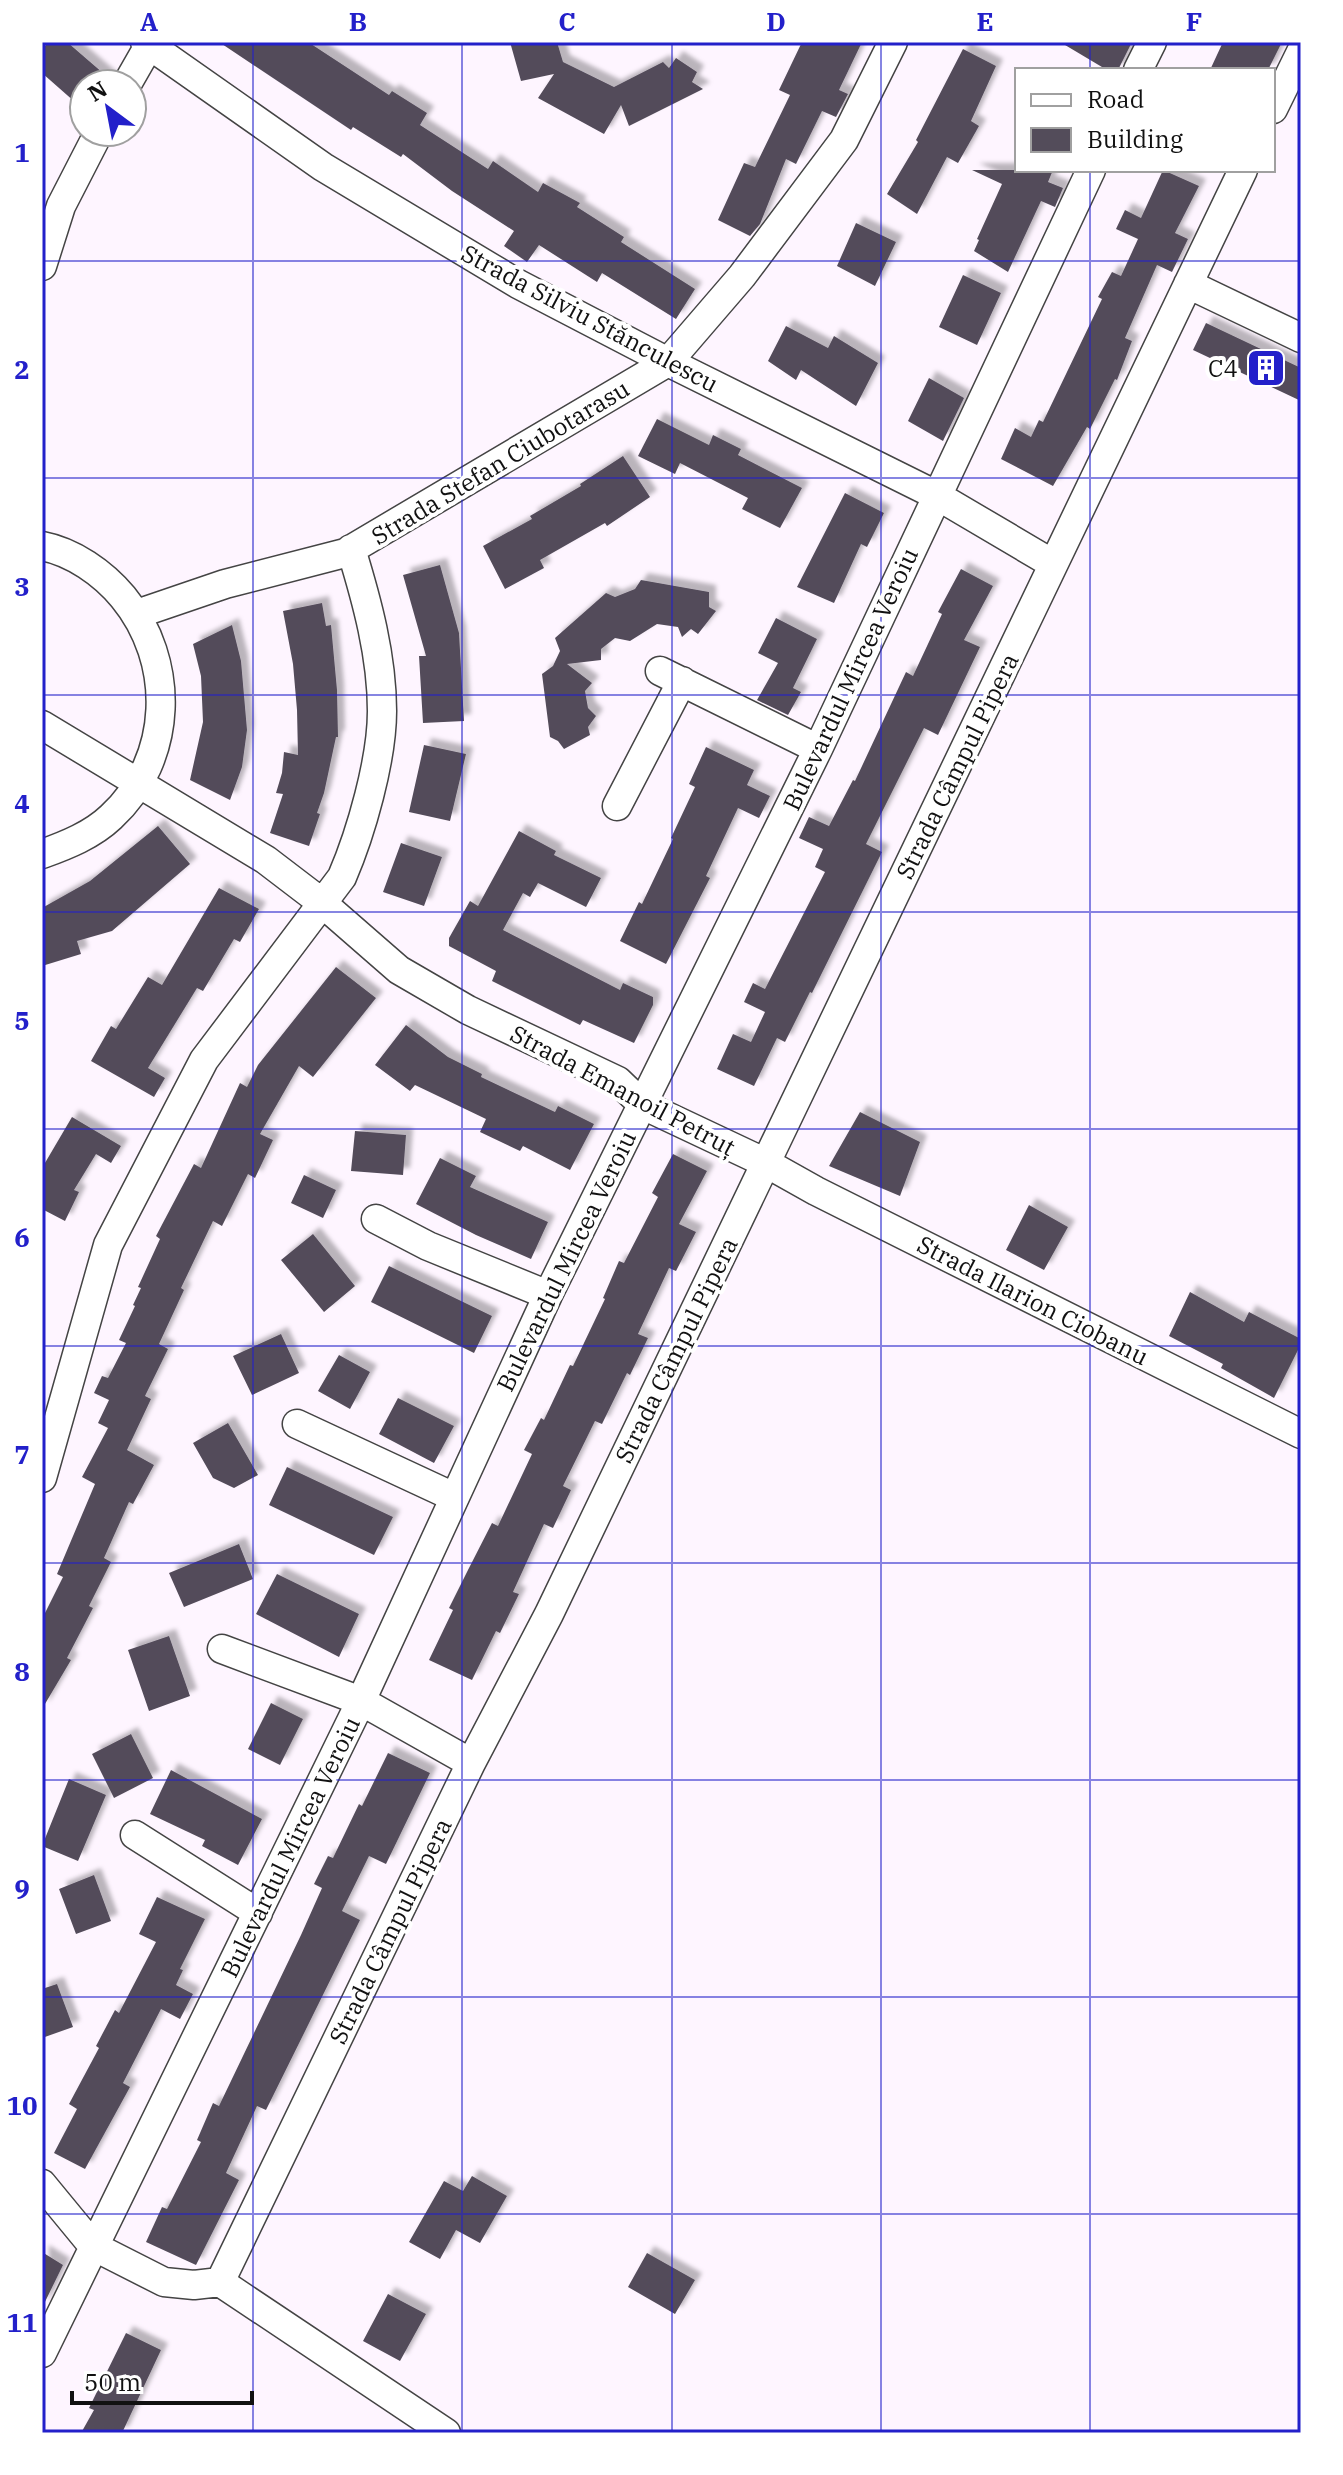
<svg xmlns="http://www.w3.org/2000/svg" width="1343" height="2475" font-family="'IBM Plex Serif',serif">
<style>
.building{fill:#534c5a;filter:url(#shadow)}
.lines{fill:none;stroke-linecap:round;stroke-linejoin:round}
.street-casing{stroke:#444;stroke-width:31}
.street{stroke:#fff;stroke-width:28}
.grid{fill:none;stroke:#2320ca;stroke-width:2;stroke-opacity:0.55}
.labels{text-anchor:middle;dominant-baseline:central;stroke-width:8;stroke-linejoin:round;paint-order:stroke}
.street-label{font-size:24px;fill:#111;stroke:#fff}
.poi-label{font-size:24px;fill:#111;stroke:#fff;text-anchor:end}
.neatline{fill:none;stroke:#2320ca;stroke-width:3}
.grid-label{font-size:26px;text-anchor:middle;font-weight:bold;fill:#2320ca}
</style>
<defs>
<filter id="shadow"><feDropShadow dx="7" dy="-7" stdDeviation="2" flood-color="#0004"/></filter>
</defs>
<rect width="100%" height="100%" fill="#fef5ff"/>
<!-- building -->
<path class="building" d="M 48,42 L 67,42 L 111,80 L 110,84 L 84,84 L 84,110 L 42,73 L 42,50 Z
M 219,42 L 308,42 L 389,95 L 392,91 L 427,113 L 420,125 L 488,169 L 493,161 L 538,192 L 543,183 L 580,203 L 577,207 L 624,237 L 621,242 L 695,289 L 676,319 L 602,273 L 597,282 L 539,245 L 527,262 L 504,246 L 514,231 L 452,191 L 403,154 L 401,157 L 353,127 L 351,130 Z
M 510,42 L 557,42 L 563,62 L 614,87 L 663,62 L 669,68 L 676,58 L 697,72 L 692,82 L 703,89 L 629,126 L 621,105 L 604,134 L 538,98 L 554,74 L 521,81 Z
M 802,42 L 862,42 L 839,90 L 848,94 L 836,117 L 822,111 L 796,164 L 786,159 L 760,224 L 750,236 L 718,220 L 744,163 L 755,167 L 790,95 L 779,90 Z
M 1060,42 L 1132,42 L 1118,70 L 1107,70 Z
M 1223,42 L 1282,42 L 1268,70 L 1210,70 Z
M 963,49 L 996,66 L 971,121 L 979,126 L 958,163 L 947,157 L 917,214 L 887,194 L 918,142 L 916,140 Z
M 972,170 L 1053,170 L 1048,182 L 1063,188 L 1055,207 L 1041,201 L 1008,272 L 974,251 L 979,240 L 977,239 L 1002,184 Z
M 1163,170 L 1199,186 L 1175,233 L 1188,239 L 1172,272 L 1157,265 L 1125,338 L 1132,341 L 1117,380 L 1115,379 L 1090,429 L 1087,427 L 1053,486 L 1001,459 L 1015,428 L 1031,437 L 1039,420 L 1043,422 L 1102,299 L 1098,297 L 1112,272 L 1121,276 L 1138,239 L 1116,229 L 1125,210 L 1141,218 Z
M 856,223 L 896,242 L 875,286 L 837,266 Z
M 963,275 L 1001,293 L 977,345 L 939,327 Z
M 1206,323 L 1301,368 L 1301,401 L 1193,350 Z
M 786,326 L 828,348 L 834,336 L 878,363 L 856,406 L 801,370 L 796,380 L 768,361 Z
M 929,378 L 964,398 L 943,441 L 908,421 Z
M 657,419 L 709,445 L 713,435 L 741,449 L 738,455 L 802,488 L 780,528 L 742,509 L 748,498 L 680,463 L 675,474 L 638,456 Z
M 623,456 L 650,497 L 607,526 L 605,523 L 540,560 L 544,568 L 505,589 L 483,546 L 532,519 L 530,516 L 581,486 L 580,484 Z
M 845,493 L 884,513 L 867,547 L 861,544 L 834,603 L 797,587 Z
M 440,565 L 459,633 L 464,721 L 423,723 L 419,656 L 426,656 L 403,575 Z
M 961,569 L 993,586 L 964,640 L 980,647 L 938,735 L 924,728 L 866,844 L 882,852 L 812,993 L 810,992 L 785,1042 L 777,1038 L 754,1086 L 717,1069 L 733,1034 L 751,1042 L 765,1012 L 744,1002 L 753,983 L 765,989 L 825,872 L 815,867 L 823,849 L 799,838 L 809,817 L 829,826 L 853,780 L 855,781 L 906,672 L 913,676 L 942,614 L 938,612 Z
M 641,580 L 709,592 L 709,607 L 716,611 L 698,634 L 691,629 L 682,637 L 678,627 L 657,624 L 630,641 L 615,638 L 601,649 L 601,660 L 567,664 L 592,683 L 585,691 L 588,708 L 596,716 L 588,727 L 590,735 L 564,749 L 558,741 L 550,737 L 542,674 L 553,666 L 560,651 L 555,638 L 606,593 L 615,597 L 635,589 Z
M 322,603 L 326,626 L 331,625 L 337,690 L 338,737 L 336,737 L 324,793 L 317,813 L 320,814 L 309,846 L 270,833 L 283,794 L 276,793 L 282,773 L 284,752 L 298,755 L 297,710 L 293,664 L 283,611 Z
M 776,618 L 817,639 L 793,688 L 801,692 L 788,715 L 757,700 L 778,663 L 758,653 Z
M 232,625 L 241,661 L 247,730 L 242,767 L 230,800 L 190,780 L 203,722 L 201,676 L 193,644 Z
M 424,745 L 466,754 L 450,821 L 409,812 Z
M 706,747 L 754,770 L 747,785 L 770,796 L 759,818 L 738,808 L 706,876 L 710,878 L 666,964 L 620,941 L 639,902 L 642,904 L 673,839 L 671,838 L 695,787 L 689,784 Z
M 158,826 L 190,864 L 112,931 L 77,941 L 81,954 L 42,966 L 42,908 L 90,881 Z
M 519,831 L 556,851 L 554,855 L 601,878 L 586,907 L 538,883 L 530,897 L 523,893 L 503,930 L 620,990 L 623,983 L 653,997 L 653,1005 L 634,1043 L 583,1020 L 580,1025 L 492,981 L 496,971 L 449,946 L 449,938 L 470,901 L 478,906 Z
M 401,843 L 442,857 L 424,906 L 383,892 Z
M 219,888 L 259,909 L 240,942 L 234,939 L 203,991 L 197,988 L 148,1068 L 165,1078 L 154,1097 L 91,1061 L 111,1026 L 116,1029 L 148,977 L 162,985 Z
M 336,967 L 376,998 L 313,1077 L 299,1066 L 260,1134 L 273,1140 L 255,1178 L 248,1174 L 222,1226 L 213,1221 L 181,1288 L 184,1290 L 159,1344 L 168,1349 L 145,1396 L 151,1399 L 127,1450 L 154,1465 L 133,1504 L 129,1502 L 104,1558 L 111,1562 L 89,1606 L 93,1608 L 67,1658 L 71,1660 L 42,1709 L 42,1619 L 63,1577 L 57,1574 L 95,1484 L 82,1477 L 108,1428 L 98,1423 L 109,1400 L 94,1393 L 102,1376 L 108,1378 L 126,1343 L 119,1340 L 135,1306 L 133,1305 L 141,1288 L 138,1287 L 160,1239 L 156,1236 L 194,1164 L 201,1168 L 240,1083 L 247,1087 L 258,1065 Z
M 406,1025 L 448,1057 L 482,1074 L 481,1077 L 555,1112 L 558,1106 L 594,1124 L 570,1170 L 523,1146 L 520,1151 L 480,1132 L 486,1119 L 415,1085 L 410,1091 L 375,1065 Z
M 860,1112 L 920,1142 L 900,1196 L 829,1166 Z
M 72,1117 L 121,1146 L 111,1163 L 96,1154 L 74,1190 L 79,1192 L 65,1221 L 42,1209 L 42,1168 Z
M 355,1131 L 406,1135 L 403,1175 L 351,1171 Z
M 673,1154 L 707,1171 L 679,1224 L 696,1232 L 676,1271 L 669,1268 L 638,1334 L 648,1338 L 630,1375 L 627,1373 L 602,1424 L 595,1421 L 563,1486 L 571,1490 L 553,1528 L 544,1524 L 513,1592 L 519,1594 L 500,1633 L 496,1631 L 472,1680 L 429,1660 L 453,1610 L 449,1608 L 468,1570 L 492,1523 L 498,1526 L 532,1454 L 524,1450 L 541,1418 L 544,1420 L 570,1365 L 573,1366 L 605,1299 L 603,1298 L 619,1261 L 624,1263 L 658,1197 L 652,1193 Z
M 440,1158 L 476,1176 L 470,1187 L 548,1222 L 531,1259 L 476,1235 L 416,1204 Z
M 304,1175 L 336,1190 L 323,1218 L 291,1203 Z
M 1029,1205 L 1068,1227 L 1044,1270 L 1006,1250 Z
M 313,1234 L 355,1286 L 324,1312 L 281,1260 Z
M 389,1266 L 492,1316 L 474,1353 L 371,1302 Z
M 1190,1292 L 1244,1322 L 1249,1312 L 1301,1339 L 1301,1344 L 1274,1398 L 1221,1368 L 1223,1364 L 1169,1336 Z
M 281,1334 L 299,1373 L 252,1395 L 233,1356 Z
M 339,1355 L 370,1372 L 350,1409 L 318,1391 Z
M 398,1398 L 454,1426 L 434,1463 L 379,1434 Z
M 228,1423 L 258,1475 L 234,1488 L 213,1478 L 193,1443 Z
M 287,1467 L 393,1517 L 374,1555 L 269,1505 Z
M 239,1544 L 253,1579 L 184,1607 L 169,1573 Z
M 277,1574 L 359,1614 L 339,1657 L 256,1614 Z
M 169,1636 L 190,1696 L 149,1711 L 128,1650 Z
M 271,1703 L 303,1719 L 280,1765 L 248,1749 Z
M 131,1734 L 153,1778 L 114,1798 L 92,1754 Z
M 388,1753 L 430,1773 L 386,1864 L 369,1856 L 342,1911 L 360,1920 L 266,2110 L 257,2106 L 226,2173 L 239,2180 L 196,2265 L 146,2242 L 162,2207 L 167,2209 L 201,2142 L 197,2140 L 213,2103 L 219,2106 L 301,1935 L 322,1888 L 314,1884 L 328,1856 L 333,1858 L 359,1804 L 362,1806 Z
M 171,1770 L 262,1819 L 238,1865 L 202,1846 L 205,1840 L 150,1814 Z
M 69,1779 L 106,1795 L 78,1861 L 42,1846 Z
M 94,1875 L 111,1921 L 76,1934 L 59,1889 Z
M 157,1897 L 205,1919 L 180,1969 L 183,1970 L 176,1985 L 193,1994 L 180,2019 L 161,2009 L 123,2083 L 130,2087 L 85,2169 L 54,2153 L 77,2109 L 69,2104 L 99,2048 L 96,2046 L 115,2010 L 119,2013 L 156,1942 L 139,1934 Z
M 57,1984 L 73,2027 L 42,2038 L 42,1989 Z
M 472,2176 L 507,2196 L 480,2243 L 456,2230 L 440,2259 L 409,2242 L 444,2181 L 463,2191 Z
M 42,2252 L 63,2265 L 42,2308 Z
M 647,2253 L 695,2280 L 675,2314 L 628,2287 Z
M 388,2294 L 426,2314 L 400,2361 L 363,2341 Z
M 126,2333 L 161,2350 L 122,2433 L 81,2433 L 94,2410 L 89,2408 Z"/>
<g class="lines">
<defs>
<path id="street" d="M 145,42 L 323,167 L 518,284 L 668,362 L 936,495 L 1053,564
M 1138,70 L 1152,42
M 127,84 L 151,42
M 1273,109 L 1301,52
M 42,266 L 61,206 L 99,132
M 1188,284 L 1301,338
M 42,546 C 73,552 103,573 123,597 C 176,661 174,759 111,817 C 92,835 67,845 42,854
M 137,614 L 225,584 L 345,553 L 668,362 L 742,276 L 844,140 L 893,42
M 660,671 L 818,749
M 42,725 L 266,860 L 321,902 L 399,970 L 468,1010 L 618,1081 L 643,1105 L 766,1163 L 816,1191 L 1301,1434
M 617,806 L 682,681
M 376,1219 L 428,1246 L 548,1295
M 297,1424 L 454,1497
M 42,1478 L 108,1245 L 204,1060 L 342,877 C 361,833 382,760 382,711 C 382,656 367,601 351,549
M 222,1649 L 361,1701 L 471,1763
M 135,1835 L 258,1913
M 42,2184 L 93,2246 L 164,2282 L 194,2285 L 220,2282
M 220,2282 L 471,1763 L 549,1614 L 1243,170
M 220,2282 L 446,2433
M 42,2353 L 361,1701 L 548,1295 L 818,749 L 1091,170"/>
</defs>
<!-- street casing -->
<use href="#street" class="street-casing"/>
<!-- street -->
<use href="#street" class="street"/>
</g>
<!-- grid -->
<path class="grid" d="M 253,42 L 253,2433M 462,42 L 462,2433M 672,42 L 672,2433M 881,42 L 881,2433M 1090,42 L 1090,70M 1090,170 L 1090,2433M 42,261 L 1301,261M 42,478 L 1301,478M 42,695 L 1301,695M 42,912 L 1301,912M 42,1129 L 1301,1129M 42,1346 L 1301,1346M 42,1563 L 1301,1563M 42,1780 L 1301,1780M 42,1997 L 1301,1997M 42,2214 L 1301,2214"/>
<!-- icons -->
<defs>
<symbol id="building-square" viewBox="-11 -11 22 22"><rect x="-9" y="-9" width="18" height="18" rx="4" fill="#2320ca" stroke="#fff"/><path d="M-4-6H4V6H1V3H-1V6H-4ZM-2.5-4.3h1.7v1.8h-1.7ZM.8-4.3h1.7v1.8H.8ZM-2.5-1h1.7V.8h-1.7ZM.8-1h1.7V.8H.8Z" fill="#fff"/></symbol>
</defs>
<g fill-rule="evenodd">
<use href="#building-square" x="1244" y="346" width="44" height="44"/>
</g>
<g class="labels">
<!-- street labels -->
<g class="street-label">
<text transform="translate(590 318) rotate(28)">Strada Silviu Stănculescu</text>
<text transform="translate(500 462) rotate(-31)">Strada Stefan Ciubotarasu</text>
<text transform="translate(850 679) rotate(-65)">Bulevardul Mircea Veroiu</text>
<text transform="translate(957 766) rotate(-64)">Strada Câmpul Pipera</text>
<text transform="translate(623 1090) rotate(28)">Strada Emanoil Petruț</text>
<text transform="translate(566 1261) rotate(-64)">Bulevardul Mircea Veroiu</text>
<text transform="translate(1033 1300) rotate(27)">Strada Ilarion Ciobanu</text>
<text transform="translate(676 1350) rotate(-64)">Strada Câmpul Pipera</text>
<text transform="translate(290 1847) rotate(-64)">Bulevardul Mircea Veroiu</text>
<text transform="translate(390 1931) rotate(-64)">Strada Câmpul Pipera</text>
</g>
<!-- poi labels -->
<g class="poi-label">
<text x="1238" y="368">C4</text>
</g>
</g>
<!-- border -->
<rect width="1343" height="2475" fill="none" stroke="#ffffff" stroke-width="88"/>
<!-- legend -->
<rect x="1015" y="68" width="260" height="104" fill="#ffffff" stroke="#a0a0a0" stroke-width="2"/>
<rect x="1031" y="94" width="40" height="12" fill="#ffffff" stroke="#a0a0a0" stroke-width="2"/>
<text x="1087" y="108" font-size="24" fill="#111111">Road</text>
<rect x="1031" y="128" width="40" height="24" fill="#534c5a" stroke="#a0a0a0" stroke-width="2"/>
<text x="1087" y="148" font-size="24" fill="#111111">Building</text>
<!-- north arrow -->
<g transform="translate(108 108) rotate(328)"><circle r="38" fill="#ffffff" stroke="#a0a0a0" stroke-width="2"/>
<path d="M0-6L14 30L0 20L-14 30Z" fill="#2320ca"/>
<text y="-12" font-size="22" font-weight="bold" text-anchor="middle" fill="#111111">N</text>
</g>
<!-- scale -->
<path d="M72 2391v12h180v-12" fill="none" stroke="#111111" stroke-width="4"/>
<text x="84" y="2391" font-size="24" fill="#111111" stroke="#ffffff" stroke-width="6" paint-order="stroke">50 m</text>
<rect x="44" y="44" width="1255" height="2387" class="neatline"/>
<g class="grid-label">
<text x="149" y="31">A</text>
<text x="358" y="31">B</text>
<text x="567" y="31">C</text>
<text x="776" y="31">D</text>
<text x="985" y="31">E</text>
<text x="1194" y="31">F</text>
<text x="22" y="162">1</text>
<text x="22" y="379">2</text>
<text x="22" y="596">3</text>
<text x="22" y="813">4</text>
<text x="22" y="1030">5</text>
<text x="22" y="1247">6</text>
<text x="22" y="1464">7</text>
<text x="22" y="1681">8</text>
<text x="22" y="1898">9</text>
<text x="22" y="2115">10</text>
<text x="22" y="2332">11</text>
</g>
</svg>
